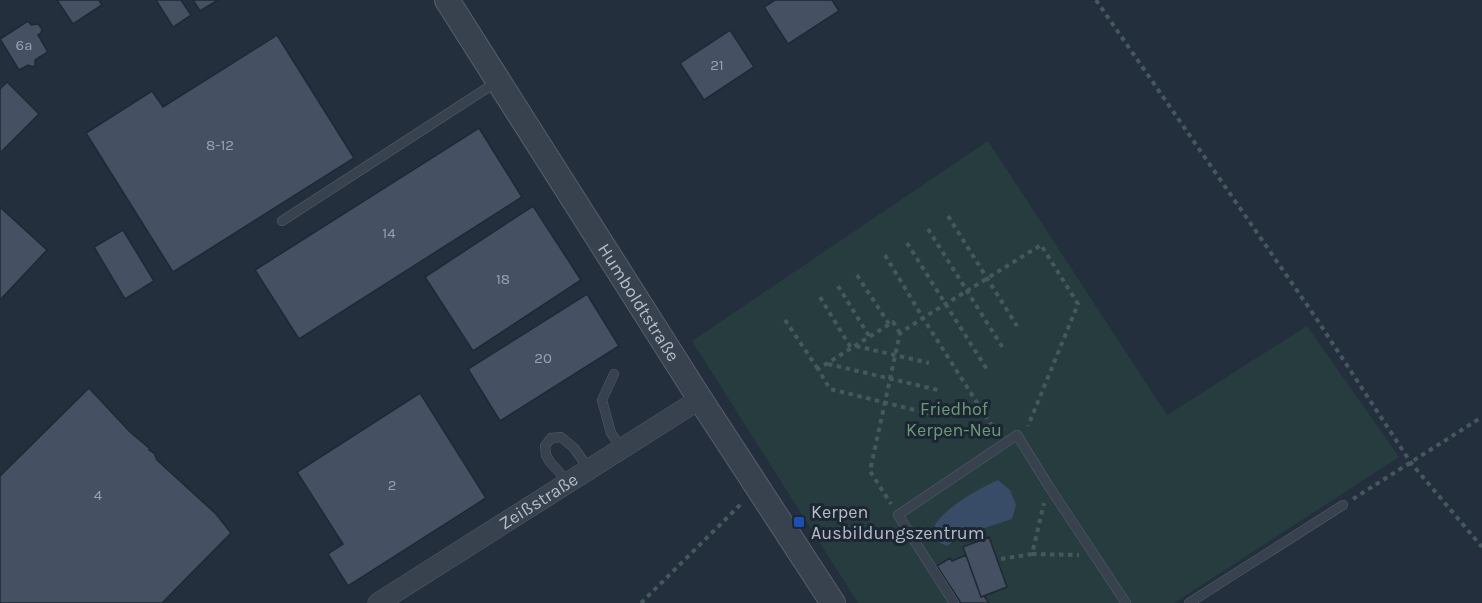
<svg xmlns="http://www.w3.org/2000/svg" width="1482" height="603" font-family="Karla,sans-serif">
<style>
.green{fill:#263c3f}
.water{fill:#394c67}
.building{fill:#455162;stroke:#1f2835;stroke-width:1.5}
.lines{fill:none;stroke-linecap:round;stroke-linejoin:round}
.service-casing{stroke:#565f6c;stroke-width:10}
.minor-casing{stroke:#565f6c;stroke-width:21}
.tertiary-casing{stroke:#565f6c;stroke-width:26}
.path{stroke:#44595c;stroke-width:4;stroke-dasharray:4.5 4.5;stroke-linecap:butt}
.service{stroke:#38414e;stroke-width:9}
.minor{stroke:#38414e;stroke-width:20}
.tertiary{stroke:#38414e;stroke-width:24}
.transit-dot{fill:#1a4fb4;stroke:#1d2633;stroke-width:2}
.labels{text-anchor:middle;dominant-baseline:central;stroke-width:6;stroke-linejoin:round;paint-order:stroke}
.number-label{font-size:15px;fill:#98a1af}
.street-label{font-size:18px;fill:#b4bcc9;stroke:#1d2633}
.park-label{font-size:18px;fill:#6b9a76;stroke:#1d2633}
.poi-label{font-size:18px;fill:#b4bcc9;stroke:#1d2633;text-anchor:start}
</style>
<rect width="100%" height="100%" fill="#242f3e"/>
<!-- green -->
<path class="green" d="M 988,141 L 1167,415 L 1307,326 L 1399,457 L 1174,603 L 858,603 L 692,341 Z"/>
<!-- water -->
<path class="water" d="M 998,480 L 1010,490 L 1016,505 L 1012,519 L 960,536 L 947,546 C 943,544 936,542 934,538 C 923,518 984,486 998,480 Z"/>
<!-- building -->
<path class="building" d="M 57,0 L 99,0 L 102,5 L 73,24 Z
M 156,0 L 181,0 L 191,15 L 173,27 Z
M 193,0 L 218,0 L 200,11 Z
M 775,0 L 832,0 L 839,11 L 788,44 L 764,7 Z
M 28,21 L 31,25 L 38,24 L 42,29 L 41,33 L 38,35 L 48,52 L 35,60 L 35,65 L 33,67 L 28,65 L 19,70 L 0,39 Z
M 730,30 L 754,67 L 704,100 L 680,63 Z
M 277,35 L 354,158 L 173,272 L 86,133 L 152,91 L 163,107 Z
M 7,82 L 39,114 L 0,153 L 0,89 Z
M 479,128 L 522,197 L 299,339 L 255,270 Z
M 533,206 L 581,280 L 473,351 L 425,277 Z
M 0,207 L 47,250 L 0,300 Z
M 123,230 L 154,281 L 125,299 L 94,247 Z
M 587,294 L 619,346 L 500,421 L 468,369 Z
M 89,388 L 130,432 L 149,448 L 149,450 L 154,453 L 157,460 L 216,514 L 231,533 L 162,603 L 0,603 L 0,476 Z
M 420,393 L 486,498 L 348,586 L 328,554 L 343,544 L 297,472 Z
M 989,537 L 1007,587 L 981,597 L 963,547 Z
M 966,555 L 981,597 L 984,596 L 989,603 L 961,603 L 937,566 L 950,558 L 952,561 Z"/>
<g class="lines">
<defs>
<path id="service" d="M 282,221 L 498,81
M 614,374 L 602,400 L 611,433 L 622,449
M 568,482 L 550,462 L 546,455 L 545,446 L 551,438 L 561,437 L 574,448 L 589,469
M 954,603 L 898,515 L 1017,435 L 1048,485 L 1126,603
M 1189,603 L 1343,505"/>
<g id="minor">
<path id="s1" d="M 378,603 L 700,399"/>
</g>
<g id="tertiary">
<path id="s2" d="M 447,0 L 700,399 L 833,603"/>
</g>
</defs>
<!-- service casing -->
<use href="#service" class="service-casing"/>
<!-- minor casing -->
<use href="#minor" class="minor-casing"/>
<!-- tertiary casing -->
<use href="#tertiary" class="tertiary-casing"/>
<!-- path -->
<path class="path" d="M 1096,0 L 1316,318 L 1411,463 L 1482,547
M 948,216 L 1017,326
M 928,229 L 1003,348
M 907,243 L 988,371
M 885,255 L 923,318 L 900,333 L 870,471 L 891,504
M 857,275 L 889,324
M 838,286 L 869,336
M 820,297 L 851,348
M 785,320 L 818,369
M 900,333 L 893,322 L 818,369 L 830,389 L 931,414
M 856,346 L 929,363
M 828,364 L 938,390
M 997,434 L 923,318 L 1041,245 L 1078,304 L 1028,426
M 1353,499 L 1482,417
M 1032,554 L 1079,555
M 1001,559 L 1032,554 L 1044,503
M 641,603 L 743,502"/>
<!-- service -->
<use href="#service" class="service"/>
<!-- minor -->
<use href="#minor" class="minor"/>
<!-- tertiary -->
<use href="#tertiary" class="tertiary"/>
</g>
<!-- markers -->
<rect class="transit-dot" x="793" y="516" width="12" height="12" rx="3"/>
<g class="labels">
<!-- number labels -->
<g class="number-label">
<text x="24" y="45">6a</text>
<text x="717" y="65">21</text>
<text x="220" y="145">8-12</text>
<text x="389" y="233">14</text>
<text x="503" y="279">18</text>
<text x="543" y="358">20</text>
<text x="392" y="485">2</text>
<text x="98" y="495">4</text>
</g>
<!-- street labels -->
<g class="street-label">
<text stroke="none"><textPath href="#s2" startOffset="358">Humboldtstraße</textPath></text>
<text stroke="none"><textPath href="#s1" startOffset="190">Zeißstraße</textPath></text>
</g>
<!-- park labels -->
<g class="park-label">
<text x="954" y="409">Friedhof<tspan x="954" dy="21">Kerpen-Neu</tspan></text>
</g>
<!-- poi labels -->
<g class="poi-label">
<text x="811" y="512">Kerpen<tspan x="811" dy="21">Ausbildungszentrum</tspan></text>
</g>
</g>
</svg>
